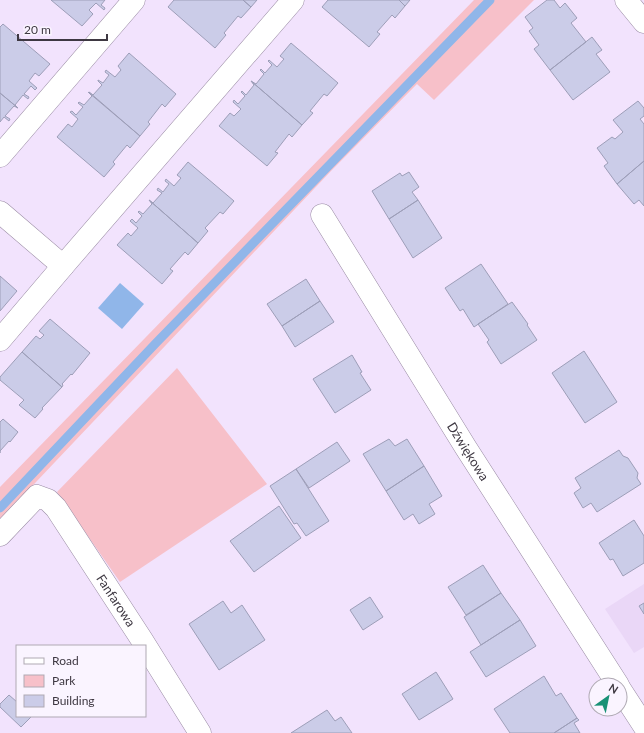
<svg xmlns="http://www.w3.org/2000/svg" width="644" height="733" font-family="Lato,sans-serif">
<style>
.built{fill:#ead7f7}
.green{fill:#f7c0c9}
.water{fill:#90b6e9}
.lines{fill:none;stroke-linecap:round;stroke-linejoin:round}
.stream{stroke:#90b6e9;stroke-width:9}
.building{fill:#cbcce8;stroke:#9d9eb8}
.minor-casing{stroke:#998ba3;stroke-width:23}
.minor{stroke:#fff;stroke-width:22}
.labels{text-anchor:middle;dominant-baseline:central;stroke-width:4;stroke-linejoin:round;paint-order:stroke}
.street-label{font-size:13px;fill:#3e3842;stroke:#faf4ff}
</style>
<rect width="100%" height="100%" fill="#f2e3fd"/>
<!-- built -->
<path class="built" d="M 644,584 L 644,647 L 634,653 L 605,609 Z"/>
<!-- green -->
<path class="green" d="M 474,0 L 534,0 L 434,100 L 417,84 L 331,171 L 0,520 L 0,487 Z
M 177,368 L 267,484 L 120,582 L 57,492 Z"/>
<!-- water -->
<path class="water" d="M 120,283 L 144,304 L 122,329 L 98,308 Z"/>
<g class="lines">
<!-- stream -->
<path class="stream" d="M 0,508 L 156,343 L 490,0"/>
</g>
<!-- building -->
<path class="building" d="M 51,0 L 105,0 L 101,5 L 105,8 L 104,10 L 96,3 L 89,10 L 93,14 L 82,26 Z
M 174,0 L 243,0 L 251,7 L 241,18 L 238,16 L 224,33 L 226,35 L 215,48 L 168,7 Z
M 243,0 L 257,0 L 251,7 Z
M 328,0 L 399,0 L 405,6 L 395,18 L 392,15 L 377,32 L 380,34 L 369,47 L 322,7 Z
M 399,0 L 410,0 L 405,6 Z
M 547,0 L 554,0 L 560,8 L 565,3 L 577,18 L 571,23 L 586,42 L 550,70 L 534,49 L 539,45 L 529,31 L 533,28 L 525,17 Z
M 3,24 L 50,64 L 39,76 L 35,73 L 29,81 L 37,88 L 35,90 L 31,86 L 24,94 L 29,97 L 28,99 L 23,95 L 15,105 L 18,108 L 0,93 L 0,27 Z
M 592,37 L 602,50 L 596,54 L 610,72 L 573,100 L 550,70 Z
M 291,43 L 338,83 L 327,96 L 324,94 L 310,111 L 313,113 L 302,125 L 251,81 L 256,84 L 264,74 L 260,70 L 261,69 L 265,73 L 272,65 L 268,61 L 269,60 L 277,67 L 284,59 L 280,56 Z
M 129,53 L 176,94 L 165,107 L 162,104 L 148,122 L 150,124 L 140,136 L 89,92 L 93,95 L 102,85 L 98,81 L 98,80 L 103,83 L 109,75 L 105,72 L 106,70 L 115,77 L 121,70 L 118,66 Z
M 251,81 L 302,125 L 292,137 L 289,134 L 275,152 L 278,153 L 267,166 L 219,126 L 230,113 L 234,116 L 241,109 L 233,102 L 234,100 L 238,104 L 245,96 L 241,92 L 242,91 L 246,95 L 254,85 Z
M 88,92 L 140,136 L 130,148 L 127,145 L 113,162 L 115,164 L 104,177 L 57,137 L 68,124 L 72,127 L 78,119 L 70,112 L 72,111 L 76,115 L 83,107 L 78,103 L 79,102 L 84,105 L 92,96 Z
M 0,93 L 18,108 L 14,106 L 5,116 L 10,119 L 9,121 L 4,117 L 0,122 Z
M 638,101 L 644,108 L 644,116 L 640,119 L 644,124 L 644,161 L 617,184 L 604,166 L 608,163 L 597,148 L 612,137 L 615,139 L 623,132 L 613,120 Z
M 644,161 L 644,206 L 639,200 L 634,204 L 617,184 Z
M 188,162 L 234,201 L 223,214 L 220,212 L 205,228 L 208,231 L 198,243 L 149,200 L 153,203 L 162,193 L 157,190 L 158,188 L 163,192 L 169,184 L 165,181 L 166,179 L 174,186 L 181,178 L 177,175 Z
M 409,172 L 419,187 L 412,192 L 418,200 L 389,219 L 372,191 L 400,173 L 402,176 Z
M 149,200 L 198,243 L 188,255 L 185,252 L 170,269 L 173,271 L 162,284 L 117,245 L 128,233 L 131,236 L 138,228 L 130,221 L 132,219 L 136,223 L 142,216 L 138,212 L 139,211 L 143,214 L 152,204 Z
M 418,200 L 442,238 L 413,258 L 389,219 Z
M 481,264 L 508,304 L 474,327 L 463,309 L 460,311 L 445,288 Z
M 0,276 L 17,291 L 0,311 Z
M 306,279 L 320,301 L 282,326 L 267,304 Z
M 320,301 L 334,322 L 295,347 L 282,326 Z
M 512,302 L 528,324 L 527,325 L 537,340 L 501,364 L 487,342 L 489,340 L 478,324 Z
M 50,319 L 90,353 L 72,375 L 71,374 L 62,384 L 63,385 L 62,387 L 22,352 L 36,336 L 40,339 L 44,335 L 39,331 Z
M 584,351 L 617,402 L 585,423 L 552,373 Z
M 22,352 L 62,387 L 42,408 L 43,409 L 35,418 L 19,405 L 24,400 L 0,380 L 0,377 Z
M 352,355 L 362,372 L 360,373 L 371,390 L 335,413 L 313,379 Z
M 3,419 L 18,432 L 10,442 L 9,441 L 0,451 L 0,453 L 0,422 Z
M 389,439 L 395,446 L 407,439 L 424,466 L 386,491 L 363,454 Z
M 337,442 L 350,461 L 309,488 L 296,469 Z
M 619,450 L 623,456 L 628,458 L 638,473 L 637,478 L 641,484 L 597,512 L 591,503 L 583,508 L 574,493 L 581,488 L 575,478 Z
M 424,466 L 442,496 L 429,504 L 435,514 L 419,524 L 413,514 L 404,520 L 386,491 Z
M 296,469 L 329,521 L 306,536 L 297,523 L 294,524 L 270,486 Z
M 279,506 L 301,538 L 254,572 L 230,541 Z
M 634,520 L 644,536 L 644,563 L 623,576 L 613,559 L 610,560 L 599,543 Z
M 483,565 L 501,593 L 466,615 L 448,587 Z
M 501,593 L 520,620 L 481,645 L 464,617 Z
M 370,597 L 383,617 L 363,630 L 350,610 Z
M 223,601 L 231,613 L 242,605 L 265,640 L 219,670 L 189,624 Z
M 644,603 L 644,614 L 639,606 Z
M 520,620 L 536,646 L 486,677 L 470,652 Z
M 436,672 L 453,699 L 419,720 L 402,694 Z
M 544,676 L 556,696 L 561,693 L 577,718 L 554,733 L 510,733 L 494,709 Z
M 9,695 L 17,702 L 17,716 L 32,716 L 21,727 L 0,707 L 0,704 Z
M 327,710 L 335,721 L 341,717 L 352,733 L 291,733 Z
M 577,718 L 579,720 L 574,723 L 580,733 L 554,733 Z"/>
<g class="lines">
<defs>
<g id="minor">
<path d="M 626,0 L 644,22"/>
<path d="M 0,156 L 134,0"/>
<path d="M 0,212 L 63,266 L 293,0"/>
<path id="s1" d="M 322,215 L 466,448 L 618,685"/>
<path d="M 0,340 L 63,266"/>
<path id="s2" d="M 0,535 L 37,496 L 48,500 L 56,508 L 142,640 L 200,733"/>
<path d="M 620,689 L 644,726"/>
</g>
</defs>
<!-- minor casing -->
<use href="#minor" class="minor-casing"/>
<!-- minor -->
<use href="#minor" class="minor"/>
</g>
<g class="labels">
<!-- street labels -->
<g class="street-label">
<text stroke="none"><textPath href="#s1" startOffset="278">Dźwiękowa</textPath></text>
<text stroke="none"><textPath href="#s2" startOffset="187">Fanfarowa</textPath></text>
</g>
</g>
<!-- legend -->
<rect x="16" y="645" width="130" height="72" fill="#faf4ff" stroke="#afa9b3"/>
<rect x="24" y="658" width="20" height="6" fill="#ffffff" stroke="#afa9b3"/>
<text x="52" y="665" font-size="12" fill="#3e3842">Road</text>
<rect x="24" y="675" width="20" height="12" fill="#f7c0c9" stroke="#afa9b3"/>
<text x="52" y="685" font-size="12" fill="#3e3842">Park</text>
<rect x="24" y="695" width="20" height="12" fill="#cbcce8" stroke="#afa9b3"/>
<text x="52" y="705" font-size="12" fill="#3e3842">Building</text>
<!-- north arrow -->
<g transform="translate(608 697) rotate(33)"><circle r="19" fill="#faf4ff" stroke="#afa9b3"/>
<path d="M0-3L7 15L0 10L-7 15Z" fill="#199276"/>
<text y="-6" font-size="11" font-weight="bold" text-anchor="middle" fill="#3e3842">N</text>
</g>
<!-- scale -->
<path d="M18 34v6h89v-6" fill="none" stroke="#3e3842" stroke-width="2"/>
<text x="24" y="34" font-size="12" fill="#3e3842" stroke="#faf4ff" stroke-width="3" paint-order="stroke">20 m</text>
</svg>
